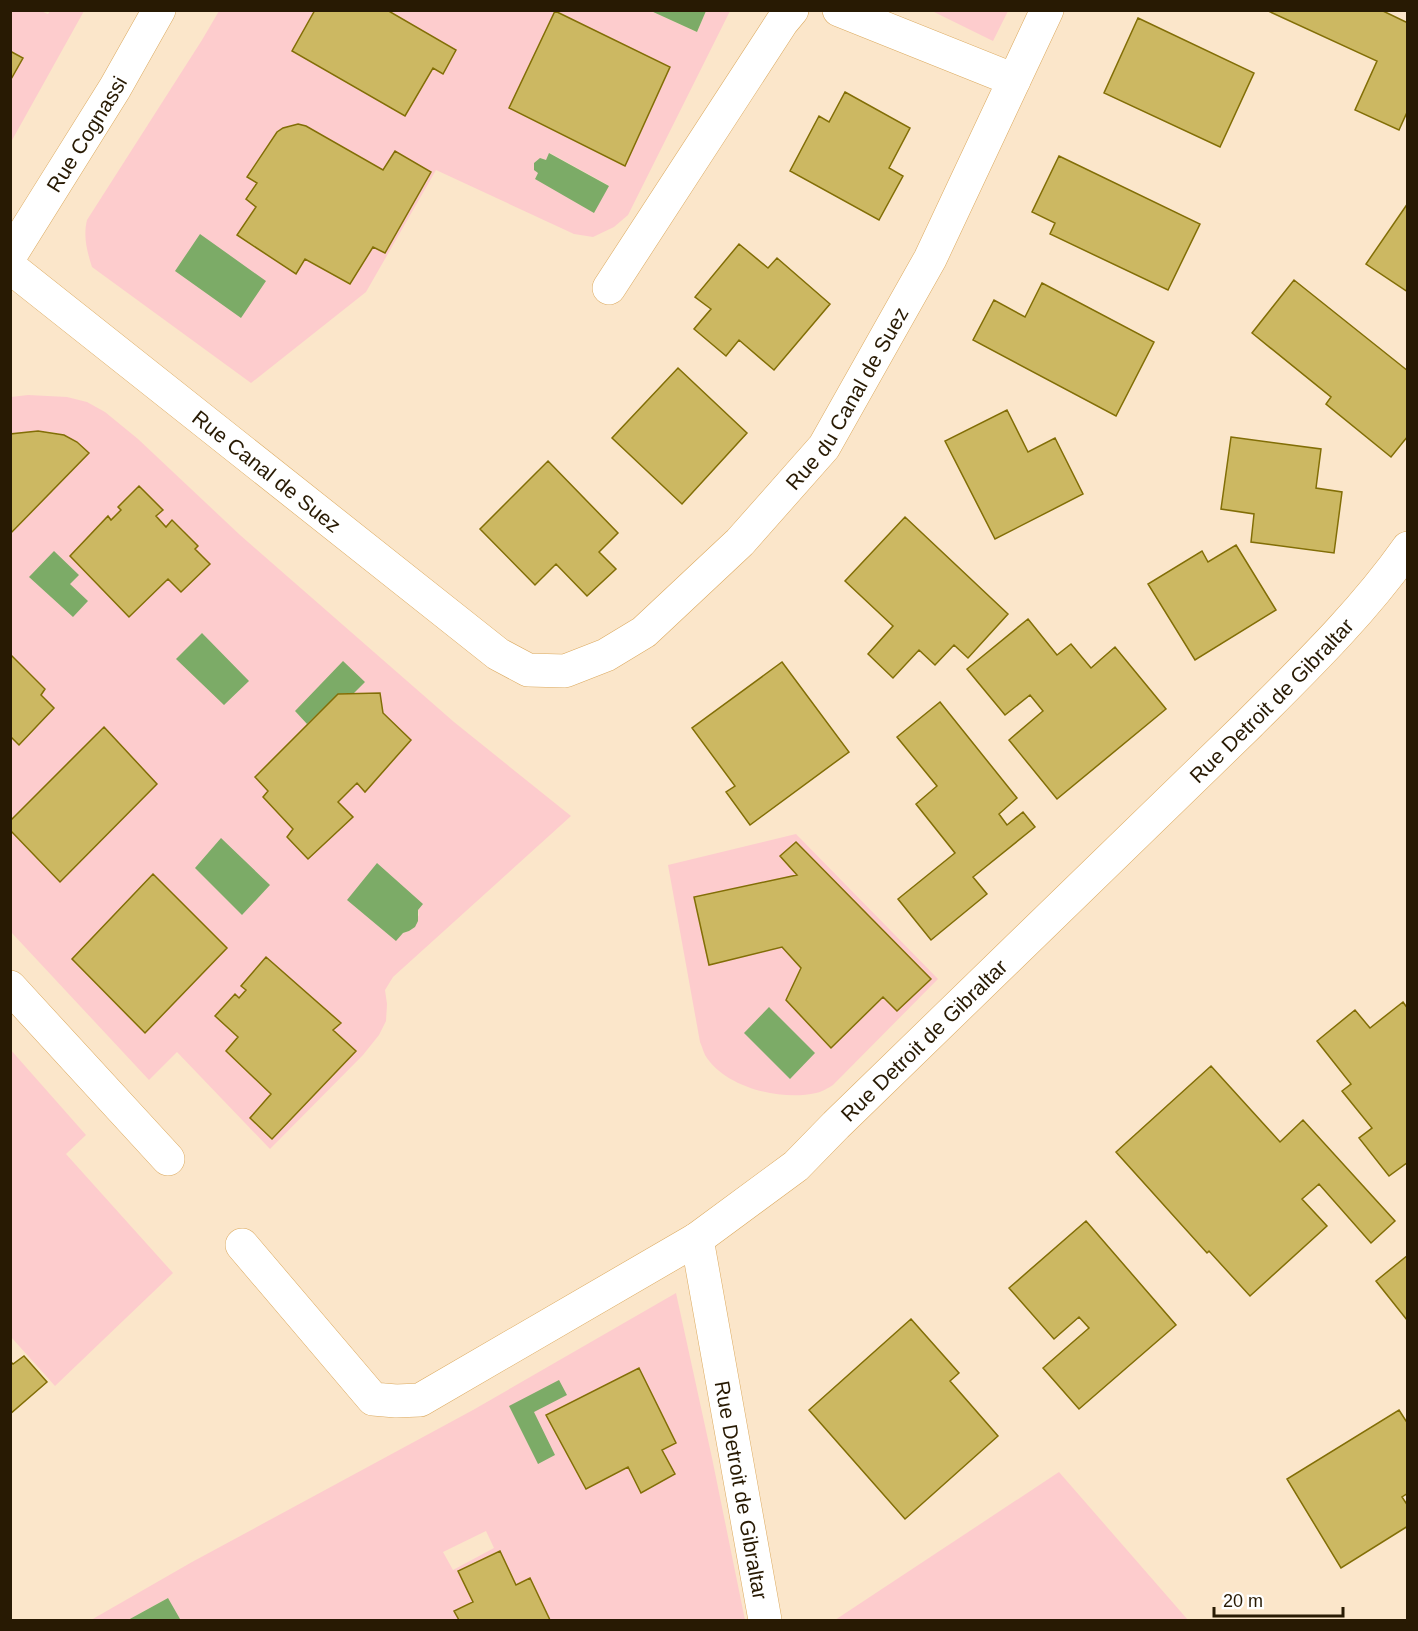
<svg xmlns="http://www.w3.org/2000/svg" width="1418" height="1631" font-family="Helvetica,sans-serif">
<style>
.green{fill:#fdcccd;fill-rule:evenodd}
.water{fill:#7cab67}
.building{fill:#ccb862;stroke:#826e06;stroke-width:1.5}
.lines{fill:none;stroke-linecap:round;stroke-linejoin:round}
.minor-casing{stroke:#dba95e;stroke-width:34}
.minor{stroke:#fff;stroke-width:33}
.labels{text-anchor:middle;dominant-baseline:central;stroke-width:4.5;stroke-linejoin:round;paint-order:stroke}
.street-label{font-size:21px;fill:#281a03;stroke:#fff}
</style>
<rect width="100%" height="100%" fill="#fbe6ca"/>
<!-- green -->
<path class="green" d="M 11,11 L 41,11 L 48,14 L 50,11 L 84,11 L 11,142 L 11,81 L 23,58 L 11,51 Z
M 219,11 L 315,11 L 292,51 L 405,116 L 433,68 L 444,73 L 455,50 L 387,11 L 651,11 L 697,32 L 706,11 L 730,11 L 628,215 L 614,227 L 593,237 L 574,234 L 436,170 L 366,292 L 251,383 L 92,267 C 87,251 83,237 87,220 L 202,40 ZM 555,11 L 670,67 L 625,165 L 509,108 ZM 298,124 L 306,126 L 383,170 L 395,151 L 430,172 L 373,247 L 350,284 L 305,259 L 296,274 L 237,236 L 256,207 L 246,199 L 257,183 L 277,132 L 283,128 ZM 550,153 L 608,185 L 609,186 L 535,179 Z
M 932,11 L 1008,11 L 993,41 Z
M 28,395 L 67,397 L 87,402 L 105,412 L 138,439 L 240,535 L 454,722 L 571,816 L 393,977 L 385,990 L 387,1004 L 386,1021 L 379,1035 L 363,1055 L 270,1149 L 177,1052 L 149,1080 L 11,932 L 11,830 L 156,784 L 104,727 L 11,821 L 11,736 L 45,689 L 11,654 L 11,534 L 88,453 C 64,428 44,429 11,434 L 11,397 ZM 139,486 L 163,510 L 156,516 L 166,527 L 172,520 L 197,546 L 195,549 L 209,564 L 181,592 L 168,579 L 129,617 L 70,556 L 108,516 L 111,520 L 121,510 L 119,507 ZM 364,682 L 354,693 L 380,693 L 383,713 L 411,740 L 365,791 L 357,783 L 338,802 L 263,797 L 268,791 L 255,776 L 307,724 L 295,711 ZM 377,864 L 418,910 L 419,915 L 409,931 L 403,933 ZM 153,874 L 227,948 L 145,1033 L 72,959 ZM 266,957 L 340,1022 L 333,1030 L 356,1051 L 271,1139 L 250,1118 L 271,1094 L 226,1051 L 238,1037 L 216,1015 L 235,994 L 239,998 L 246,990 L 241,985 Z
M 796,834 L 938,979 L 833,1085 C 828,1088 822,1092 816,1093 C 781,1101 725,1088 705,1055 C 703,1051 702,1046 700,1042 L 668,865 ZM 796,842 L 931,979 L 897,1011 L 883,997 L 831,1048 L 786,1000 L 801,968 L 782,947 L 709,965 L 694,898 L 797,875 L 780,856 Z
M 10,1049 L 86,1135 L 66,1154 L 173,1273 L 55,1386 L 11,1337 Z
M 676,1293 L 712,1458 L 745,1620 L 550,1620 L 530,1578 L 516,1585 L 500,1551 L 458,1571 L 473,1602 L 455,1611 L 459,1620 L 177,1620 L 179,1619 L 168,1598 L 128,1620 L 91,1620 L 192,1562 L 473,1410 ZM 639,1368 L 676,1442 L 662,1450 L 675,1474 L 641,1493 L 628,1467 L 547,1415 ZM 486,1531 L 494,1548 L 453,1570 L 443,1552 Z
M 1059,1472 L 1188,1620 L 835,1620 Z"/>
<!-- water -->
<path class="water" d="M 651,11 L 706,11 L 697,32 Z
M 549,153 L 609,186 L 594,213 L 535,179 L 538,173 L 534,170 L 534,163 L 540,158 L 546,160 Z
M 200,234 L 266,281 L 241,318 L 175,271 Z
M 54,551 L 79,575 L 70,584 L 88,601 L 73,617 L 29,577 Z
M 202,633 L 249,681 L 224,705 L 176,659 Z
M 343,661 L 365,682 L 354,693 L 338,694 L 307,724 L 295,711 Z
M 221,838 L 270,885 L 242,915 L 195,868 Z
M 377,863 L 423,904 L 418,910 L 418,921 L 415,927 L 409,931 L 403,933 L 396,941 L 347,900 Z
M 769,1007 L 815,1053 L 790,1079 L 744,1033 Z
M 559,1380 L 567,1395 L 534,1412 L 555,1455 L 538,1464 L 509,1406 Z
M 168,1598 L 180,1619 L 177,1620 L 128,1620 Z"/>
<!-- building -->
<path class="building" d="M 315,10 L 387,10 L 456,50 L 443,74 L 433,68 L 405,116 L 292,51 Z
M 1266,10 L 1381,10 L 1408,23 L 1408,110 L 1399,130 L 1355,110 L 1377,61 Z
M 555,11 L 670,67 L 625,166 L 509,108 Z
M 1138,18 L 1254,73 L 1220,147 L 1104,93 Z
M 10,51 L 23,58 L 10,81 Z
M 845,92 L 910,128 L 889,168 L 903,176 L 879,220 L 790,171 L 819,116 L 829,122 Z
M 298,124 L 306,126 L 383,170 L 395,151 L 431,172 L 385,253 L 373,247 L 350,284 L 305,259 L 296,274 L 237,235 L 256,207 L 246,199 L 257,183 L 247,177 L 277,132 L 283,128 Z
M 1059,156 L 1200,224 L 1168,290 L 1050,234 L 1055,223 L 1032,212 Z
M 1408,203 L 1408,292 L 1366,264 Z
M 739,244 L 768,268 L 777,258 L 830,304 L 774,370 L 739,340 L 726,356 L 694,329 L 711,309 L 695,297 Z
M 1294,280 L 1408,371 L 1408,436 L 1391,457 L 1326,404 L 1331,397 L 1252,333 Z
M 1042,283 L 1154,342 L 1116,416 L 973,340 L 994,300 L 1025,317 Z
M 678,368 L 747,433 L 682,504 L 612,438 Z
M 1007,410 L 1028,452 L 1055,438 L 1083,494 L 995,539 L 945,441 Z
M 38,431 L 64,435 L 77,442 L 89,453 L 10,534 L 10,434 Z
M 1231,437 L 1321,449 L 1316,488 L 1342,492 L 1334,553 L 1251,542 L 1254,514 L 1221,509 Z
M 548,461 L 618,533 L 599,552 L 616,569 L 587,596 L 556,564 L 535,585 L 480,529 Z
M 139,486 L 163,510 L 156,516 L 166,527 L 172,520 L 198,546 L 195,549 L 210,564 L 181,592 L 168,579 L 129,617 L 70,556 L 108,516 L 111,520 L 121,510 L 118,507 Z
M 905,517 L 1008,614 L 968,658 L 954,645 L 935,665 L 919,650 L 893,678 L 868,654 L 893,626 L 845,581 Z
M 1236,545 L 1276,610 L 1195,660 L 1148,584 L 1202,551 L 1208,562 Z
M 1028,619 L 1057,655 L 1071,644 L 1091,668 L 1115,647 L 1166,709 L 1057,799 L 1009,740 L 1043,711 L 1030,695 L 1005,715 L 967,669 Z
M 10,654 L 45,689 L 41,695 L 54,708 L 19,745 L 10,736 Z
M 782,662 L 849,752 L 750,825 L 726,792 L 735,786 L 692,728 Z
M 380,693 L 383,713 L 411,740 L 365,792 L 357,783 L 338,802 L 353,817 L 308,859 L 287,837 L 293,829 L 263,797 L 268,791 L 255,777 L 338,694 Z
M 940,702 L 1017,798 L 999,814 L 1007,825 L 1023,812 L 1035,827 L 973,877 L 987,894 L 931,940 L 898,899 L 955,853 L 916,804 L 937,786 L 897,737 Z
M 104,727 L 157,784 L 60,882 L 10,830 L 10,821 Z
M 796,842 L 931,979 L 897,1011 L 883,997 L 831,1048 L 786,1000 L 801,968 L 782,947 L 709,965 L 694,897 L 797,875 L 780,856 Z
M 153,874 L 227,948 L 145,1033 L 72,959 Z
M 266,957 L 341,1023 L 333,1030 L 356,1051 L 272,1139 L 250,1118 L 271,1094 L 226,1051 L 238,1037 L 215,1016 L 235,994 L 239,998 L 246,990 L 241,986 Z
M 1403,1002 L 1408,1009 L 1408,1162 L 1389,1176 L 1359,1138 L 1372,1128 L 1342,1091 L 1351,1084 L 1317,1041 L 1355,1010 L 1370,1028 Z
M 1211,1066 L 1280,1142 L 1303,1120 L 1395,1221 L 1371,1243 L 1319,1184 L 1302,1199 L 1327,1226 L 1250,1296 L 1209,1251 L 1207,1253 L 1116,1152 Z
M 1086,1221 L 1176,1325 L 1079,1409 L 1043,1368 L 1089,1328 L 1079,1317 L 1054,1339 L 1009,1288 Z
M 1408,1255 L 1408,1320 L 1407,1320 L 1376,1281 Z
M 911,1319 L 959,1373 L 950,1381 L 998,1436 L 905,1519 L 809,1410 Z
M 24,1356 L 47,1382 L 10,1414 L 10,1361 L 13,1364 Z
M 639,1368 L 676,1443 L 662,1450 L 675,1474 L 641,1493 L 628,1467 L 586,1489 L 546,1415 Z
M 1399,1410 L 1408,1424 L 1408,1493 L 1402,1497 L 1408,1506 L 1408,1526 L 1341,1568 L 1287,1479 Z
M 500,1551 L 516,1585 L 530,1578 L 550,1620 L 459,1620 L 454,1611 L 473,1602 L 458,1571 Z"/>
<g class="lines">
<defs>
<g id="minor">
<path d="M 839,10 L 1014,80"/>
<path id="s1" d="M 10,256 L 115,88 L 159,10"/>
<path id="s2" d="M 10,267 L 498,654 L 528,670 L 565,671 L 606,655 L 644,632 L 740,542 L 824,447 L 930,259 L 1047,10"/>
<path d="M 609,288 L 782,22 L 792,10"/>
<path d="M 10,987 L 168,1159"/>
<path id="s3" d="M 697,1239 L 765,1620"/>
<path id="s4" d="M 242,1245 L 373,1399 L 396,1401 L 420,1400 L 697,1239 L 796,1166 L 836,1125 L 1249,724 C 1305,668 1362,613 1408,548"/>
</g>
</defs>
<!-- minor casing -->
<use href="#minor" class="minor-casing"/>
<!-- minor -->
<use href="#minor" class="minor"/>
</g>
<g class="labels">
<!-- street labels -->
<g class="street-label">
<text stroke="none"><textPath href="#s1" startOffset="144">Rue Cognassi</textPath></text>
<text stroke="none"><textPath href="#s2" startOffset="1094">Rue du Canal de Suez</textPath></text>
<text stroke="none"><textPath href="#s2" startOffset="328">Rue Canal de Suez</textPath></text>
<text stroke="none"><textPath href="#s4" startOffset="1358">Rue Detroit de Gibraltar</textPath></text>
<text stroke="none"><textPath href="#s4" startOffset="872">Rue Detroit de Gibraltar</textPath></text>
<text stroke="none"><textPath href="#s3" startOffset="255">Rue Detroit de Gibraltar</textPath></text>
</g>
</g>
<!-- border -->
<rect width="1418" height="1631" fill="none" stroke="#281a03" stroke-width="24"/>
<!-- scale -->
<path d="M1214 1607v9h129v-9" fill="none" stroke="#281a03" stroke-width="3"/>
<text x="1223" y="1607" font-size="18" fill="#281a03" stroke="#ffffff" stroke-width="4.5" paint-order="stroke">20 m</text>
</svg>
